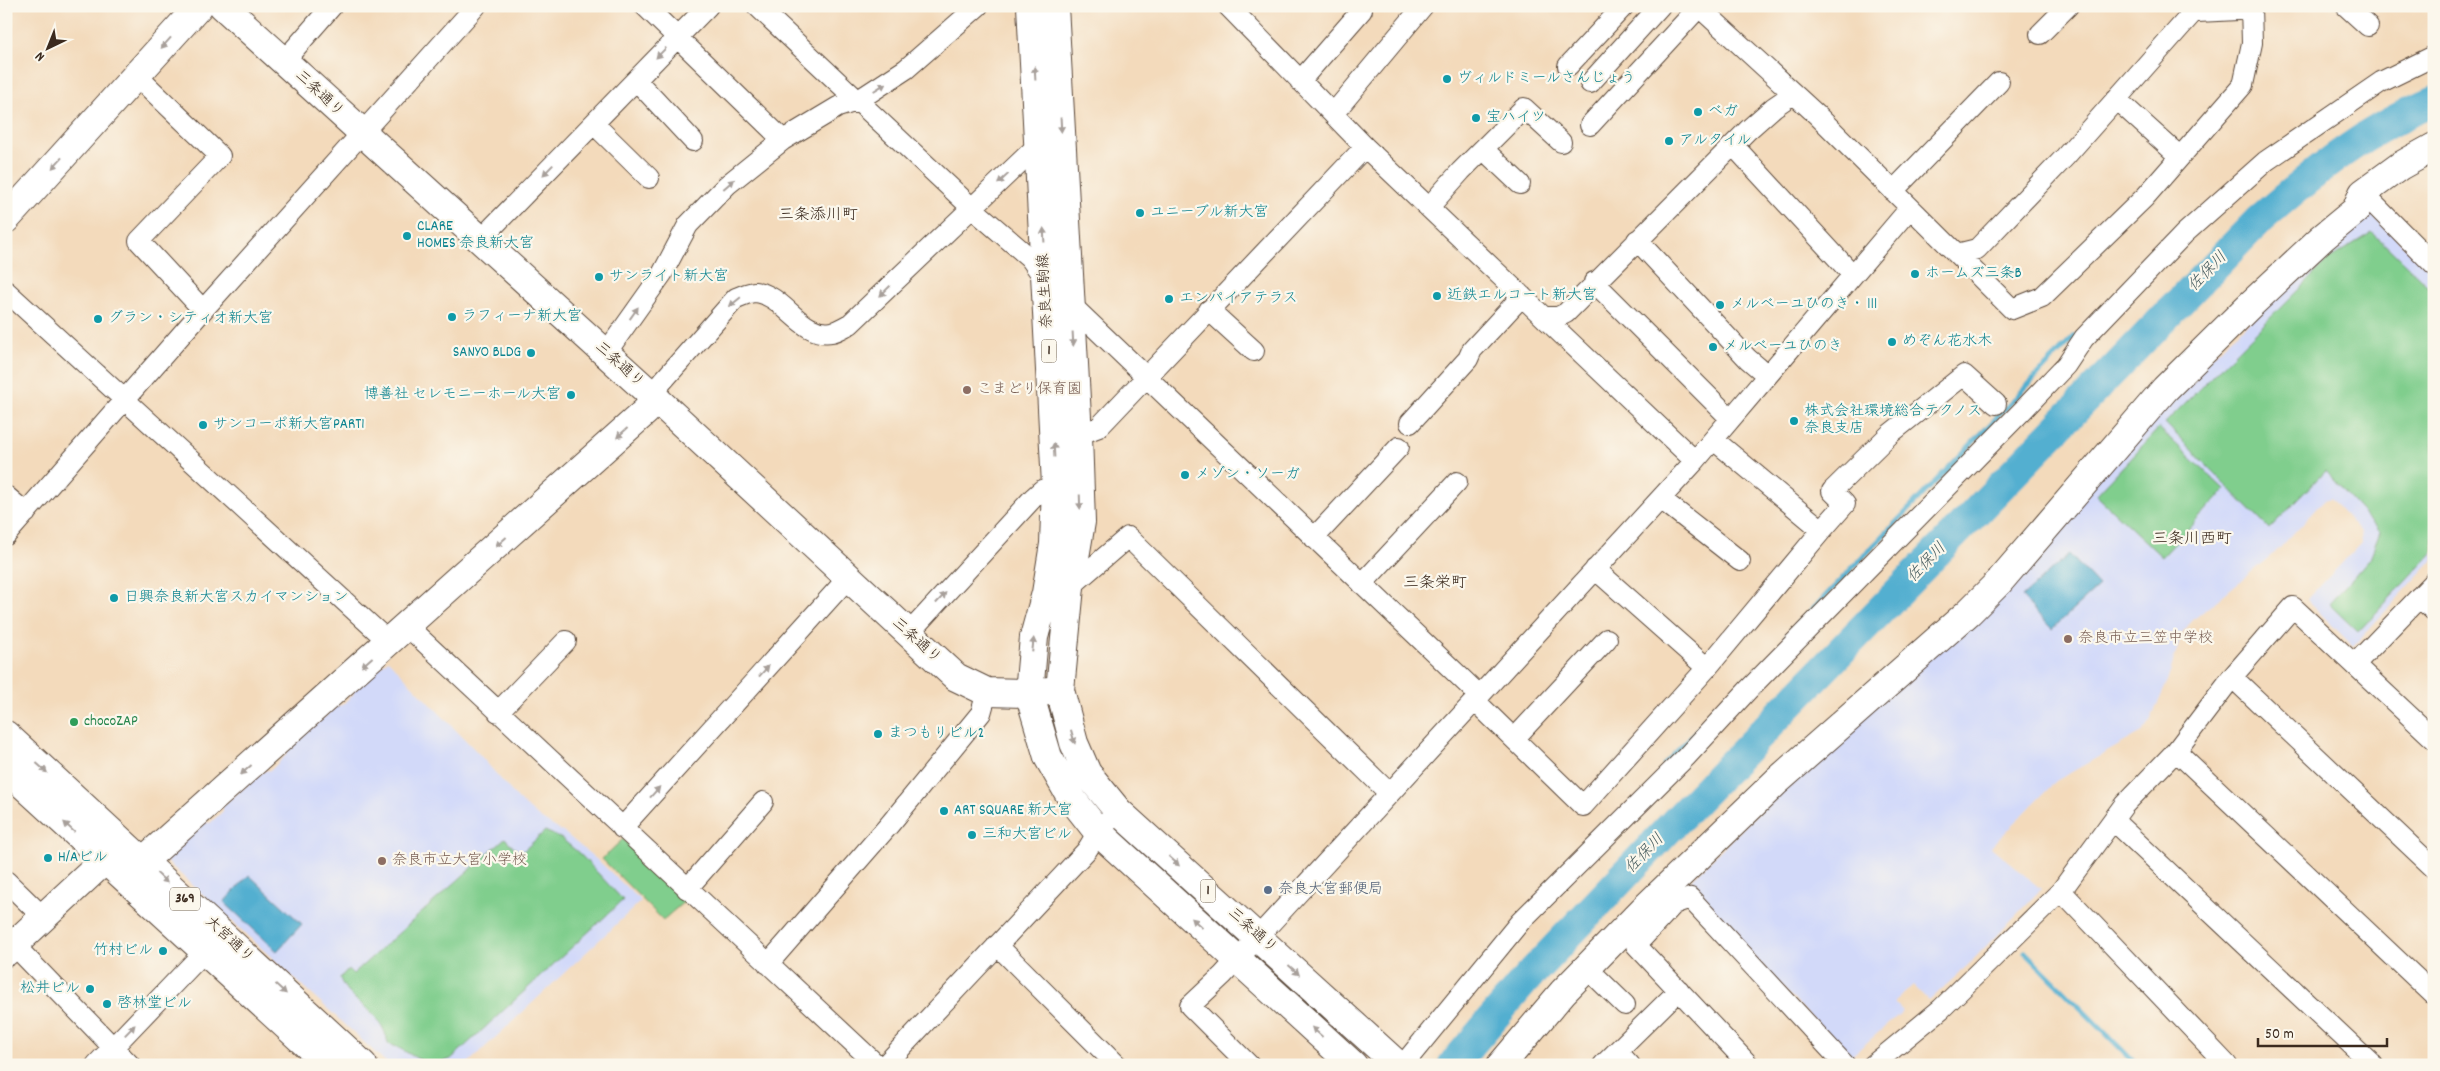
<svg xmlns="http://www.w3.org/2000/svg" width="2440" height="1071" font-family="Dekko,'Klee One',sans-serif">
<style>
.built{fill:#d2d9f9}
.green{fill:#80ce8d;stroke:#5e7c56}
.water{fill:#52afd0;stroke:#466c77}
.lines{fill:none;stroke-linecap:round;stroke-linejoin:round}
.stream{stroke:#52afd0;stroke-width:5}
.river{stroke:#52afd0;stroke-width:31}
.street-casing{stroke:#574436;stroke-width:22}
.secondary-casing{stroke:#574436;stroke-width:30}
.primary-casing{stroke:#574436;stroke-width:30}
.highway-casing{stroke:#574436;stroke-width:30}
.street{stroke:#fff;stroke-width:20}
.secondary{stroke:#fff;stroke-width:28}
.primary{stroke:#fff;stroke-width:28}
.highway{stroke:#fff;stroke-width:28}
.oneway{fill:#a79f9a}
.culture-dot{fill:#0f9aa8;stroke:#fbf7ec;stroke-width:2}
.education-dot{fill:#8d6e63;stroke:#fbf7ec;stroke-width:2}
.leisure-dot{fill:#2e9e5b;stroke:#fbf7ec;stroke-width:2}
.service-dot{fill:#5c6f8a;stroke:#fbf7ec;stroke-width:2}
.labels{text-anchor:middle;dominant-baseline:central;stroke-width:4.5;stroke-linejoin:round;paint-order:stroke}
.shield{fill:#fbf7ec;stroke:#75685c;stroke-width:1}
.shield-label{font-size:14px;font-weight:bold;fill:#3b2a1e}
.culture-label{font-size:15px;fill:#0d838f;stroke:#fbf7ec;text-anchor:start}
.street-label{font-size:15px;fill:#3b2a1e;stroke:#fbf7ec}
.education-label{font-size:15px;fill:#785e54;stroke:#fbf7ec;text-anchor:start}
.leisure-label{font-size:15px;fill:#27864d;stroke:#fbf7ec;text-anchor:start}
.service-label{font-size:15px;fill:#4e5e75;stroke:#fbf7ec;text-anchor:start}
.neighbourhood-label{font-size:16px;fill:#3b2a1e;stroke:#fbf7ec}
.water-label{font-size:16px;font-style:italic;fill:#43595c;stroke:#fbf7ec}
</style>
<rect width="100%" height="100%" fill="#fbf7ec"/>
<filter id="ink" filterUnits="userSpaceOnUse"><feTurbulence type="fractalNoise" baseFrequency=".02" numOctaves="2"/><feDisplacementMap in="SourceGraphic" scale="10" xChannelSelector="R" yChannelSelector="G"/><feConvolveMatrix kernelMatrix="1 2 1 2 8 2 1 2 1" color-interpolation-filters="sRGB"/></filter>
<filter id="wash" filterUnits="userSpaceOnUse"><feTurbulence type="fractalNoise" baseFrequency=".0096" numOctaves="4" result="noise"/><feDisplacementMap in="SourceGraphic" scale="20" xChannelSelector="R" yChannelSelector="G"/><feGaussianBlur stdDeviation="1.12" result="paint"/><feColorMatrix in="noise" values="0 0 0 0 0 0 0 0 0 0 0 0 0 0 0 0 0 1.4 0 .05"/><feComposite in="paint" operator="in"/></filter>
<g filter="url(#wash)">
<rect width="100%" height="100%" fill="#f3dabb"/>
<!-- built -->
<path class="built" d="M 2371,214 L 2434,273 L 2434,559 L 2353,646 L 2307,600 L 2362,542 L 2361,533 L 2330,498 L 2324,500 L 2279,549 L 2193,620 L 2183,631 L 2166,685 L 2150,721 L 2142,732 L 2056,781 L 1991,847 L 2041,889 L 1967,966 L 1929,1001 L 1913,985 L 1894,1002 L 1903,1011 L 1849,1058 L 1686,885 L 2209,359 L 2354,225 Z
M 388,660 L 478,753 L 518,799 L 540,818 L 566,834 L 602,864 L 641,901 L 466,1065 L 389,1065 L 163,858 L 204,822 L 210,823 L 223,811 L 223,805 L 264,771 L 271,770 L 286,755 L 287,749 L 337,706 L 342,705 L 353,695 L 354,689 Z"/>
<!-- green -->
<path class="green" d="M 2372,232 L 2434,292 L 2434,551 L 2358,632 L 2329,604 L 2370,558 L 2380,532 L 2325,471 L 2269,529 L 2165,423 L 2329,259 Z
M 2159,428 L 2225,490 L 2162,557 L 2096,495 Z
M 545,831 L 562,839 L 580,854 L 623,900 L 451,1059 C 420,1071 412,1050 388,1044 C 382,1007 348,1004 340,978 L 348,969 L 353,974 L 505,838 L 520,854 Z
M 623,839 L 687,899 L 663,920 L 602,859 Z"/>
<!-- water -->
<path class="water" d="M 2069,554 L 2099,586 L 2052,629 L 2022,597 Z
M 249,875 L 302,924 L 277,951 L 224,902 Z"/>
<g class="lines">
<!-- stream -->
<path class="stream" d="M 1787,636 L 2075,336
M 1664,765 L 1700,727
M 2025,952 L 2137,1065"/>
<!-- river -->
<path class="river" d="M 1453,1065 L 1527,978 L 1678,819 L 2258,221 C 2313,173 2366,129 2434,101"/>
</g>
</g>
<g filter="url(#ink)">
<g class="lines">
<defs>
<path id="street" d="M 645,6 L 783,140
M 757,6 L 972,208 L 1030,258 L 1046,281 L 1480,696
M 1228,6 L 1365,147 L 1695,461
M 1698,6 L 1817,115 L 1957,254 L 1977,249 L 2065,157 L 2197,8
M 2346,6 L 2368,26
M 2040,34 L 2068,6
M 284,61 L 332,6
M 1568,66 L 1624,6
M 137,76 L 220,156 L 139,241 L 203,310
M 636,80 L 693,141
M 1300,81 L 1362,10
M 1590,83 L 1660,6
M 2116,99 L 2179,156
M 1333,114 L 1423,6
M 594,124 L 649,178
M 1590,125 L 1699,7
M 1733,145 L 1852,274
M 1483,149 L 1520,184
M 1893,191 L 1999,82
M 2363,193 L 2434,265
M 1429,207 L 1461,171 L 1524,108 L 1561,142
M 1637,240 L 1748,359 L 1767,375
M 479,241 L 708,6
M 1957,254 L 2012,309 L 2042,297 L 2145,197 L 2243,85 L 2252,43 L 2251,6
M 1594,282 L 1730,418
M 6,291 L 389,642
M 1209,310 L 1254,351
M 1546,317 L 1558,317 L 1566,313 L 1748,130 L 1774,107 L 1793,94
M 606,353 L 662,274 L 688,225 L 727,185 L 783,140 L 838,107 L 857,101 L 906,69 L 978,6
M 655,398 L 661,383 L 736,298 C 742,296 749,292 755,292 C 784,294 801,338 832,332 C 838,331 845,326 850,324 L 1038,145
M 1410,423 L 1468,359 L 1472,350 L 1522,296
M 1078,435 L 1099,427 L 1365,147
M 6,496 L 26,513
M 1661,499 L 1740,561
M 1822,530 L 1845,504 L 1832,491 L 1890,434 L 1964,375 L 1996,404
M 6,535 L 203,310 L 476,6
M 1314,538 L 1399,447
M 1595,569 L 1707,668
M 1362,584 L 1457,482
M 1070,587 L 1128,537 L 1388,792
M 2419,597 L 2434,611
M 407,626 L 877,1065
M 908,634 L 1033,498 L 1042,490 L 1056,485
M 2355,664 L 2434,582
M 2232,677 L 2434,868
M 1475,701 L 1583,806 L 1707,668 L 1822,530 L 1714,440
M 498,712 L 566,641
M 1514,739 L 1607,639
M 2176,751 L 2434,995
M 2113,820 L 2373,1065
M 622,828 L 848,578
M 6,881 L 44,918
M 687,889 L 763,802
M 2061,891 L 2227,1065
M 14,945 L 130,1065
M 997,945 L 1117,1065
M 768,964 L 890,824 L 981,713 L 987,692
M 1587,968 L 1625,1005
M 1617,1051 L 1630,1065
M 96,1065 L 205,951
M 885,1065 L 1087,850 L 1098,832 L 1118,811
M 1249,1065 L 1190,1006 L 1223,975 L 1695,461 L 1910,208
M 1403,1065 L 1520,922 L 1686,757 L 1748,690 L 2024,409 L 2066,365 L 2084,338 L 2185,233 L 2266,161 L 2381,82 L 2434,56
M 1603,1065 L 1679,990
M 1749,1065 L 1636,945 L 1674,904 L 1690,898 L 1845,1065
M 1873,1065 L 1941,1009 L 2061,891 L 2124,805 L 2176,751 L 2232,677 L 2293,607 L 2434,739"/>
<path id="secondary" d="M 223,6 L 655,398 L 956,677 L 987,692 L 1029,693 L 1060,690
M 2191,6 L 2197,8 L 2238,6
M 6,219 L 199,6
M 6,952 L 105,860 L 142,859 L 151,854 L 646,411 L 655,398
M 1501,1065 L 1563,992 L 1644,909 L 1776,782 L 1969,612 L 1999,582 L 2165,389 L 2248,307 L 2322,238 L 2356,210 L 2363,193 L 2400,166 L 2434,147"/>
<path id="primary" d="M 1031,6 L 1056,485 L 1054,544 L 1046,593 L 1034,637 L 1029,693 L 1048,757 L 1072,799 L 1098,832 L 1353,1065
M 1054,6 L 1078,435 L 1081,522 L 1070,587 L 1060,690 L 1074,743 L 1087,773 L 1118,811 L 1398,1065"/>
<path id="highway" d="M 6,735 L 363,1065
M 6,769 L 329,1065"/>
</defs>
<!-- street casing -->
<use href="#street" class="street-casing"/>
<!-- secondary casing -->
<use href="#secondary" class="secondary-casing"/>
<!-- primary casing -->
<use href="#primary" class="primary-casing"/>
<!-- highway casing -->
<use href="#highway" class="highway-casing"/>
<!-- street -->
<use href="#street" class="street"/>
<!-- secondary -->
<use href="#secondary" class="secondary"/>
<!-- primary -->
<use href="#primary" class="primary"/>
<!-- highway -->
<use href="#highway" class="highway"/>
</g>
<!-- one-way arrows -->
<defs><path id="oneway-solid" d="M-6-.8H1V-3.2L6.5 0L1 3.2V.8H-6Z" transform="scale(1.25)"/></defs>
<g class="oneway">
<use href="#oneway-solid" transform="translate(166 43) rotate(132)"/>
<use href="#oneway-solid" transform="translate(661 53) rotate(134)"/>
<use href="#oneway-solid" transform="translate(1035 73) rotate(-93)"/>
<use href="#oneway-solid" transform="translate(880 87) rotate(-32)"/>
<use href="#oneway-solid" transform="translate(1061 125) rotate(87)"/>
<use href="#oneway-solid" transform="translate(57 163) rotate(132)"/>
<use href="#oneway-solid" transform="translate(548 170) rotate(134)"/>
<use href="#oneway-solid" transform="translate(1003 179) rotate(137)"/>
<use href="#oneway-solid" transform="translate(729 184) rotate(-41)"/>
<use href="#oneway-solid" transform="translate(1044 235) rotate(-93)"/>
<use href="#oneway-solid" transform="translate(885 291) rotate(136)"/>
<use href="#oneway-solid" transform="translate(735 302) rotate(141)"/>
<use href="#oneway-solid" transform="translate(634 313) rotate(-55)"/>
<use href="#oneway-solid" transform="translate(1073 339) rotate(87)"/>
<use href="#oneway-solid" transform="translate(622 433) rotate(138)"/>
<use href="#oneway-solid" transform="translate(1054 450) rotate(-93)"/>
<use href="#oneway-solid" transform="translate(1080 502) rotate(88)"/>
<use href="#oneway-solid" transform="translate(501 542) rotate(138)"/>
<use href="#oneway-solid" transform="translate(941 598) rotate(-47)"/>
<use href="#oneway-solid" transform="translate(1033 645) rotate(-84)"/>
<use href="#oneway-solid" transform="translate(367 662) rotate(138)"/>
<use href="#oneway-solid" transform="translate(764 671) rotate(-48)"/>
<use href="#oneway-solid" transform="translate(1073 737) rotate(74)"/>
<use href="#oneway-solid" transform="translate(42 768) rotate(42)"/>
<use href="#oneway-solid" transform="translate(246 770) rotate(138)"/>
<use href="#oneway-solid" transform="translate(655 792) rotate(-48)"/>
<use href="#oneway-solid" transform="translate(69 827) rotate(-137)"/>
<use href="#oneway-solid" transform="translate(1174 861) rotate(42)"/>
<use href="#oneway-solid" transform="translate(162 878) rotate(43)"/>
<use href="#oneway-solid" transform="translate(1197 923) rotate(-137)"/>
<use href="#oneway-solid" transform="translate(1294 970) rotate(42)"/>
<use href="#oneway-solid" transform="translate(281 989) rotate(43)"/>
<use href="#oneway-solid" transform="translate(130 1030) rotate(-46)"/>
<use href="#oneway-solid" transform="translate(1317 1032) rotate(-138)"/>
</g>
</g>
<!-- markers -->
<g class="culture-dot">
<circle cx="1447" cy="79" r="5"/>
<circle cx="1698" cy="112" r="5"/>
<circle cx="1476" cy="118" r="5"/>
<circle cx="1669" cy="141" r="5"/>
<circle cx="1140" cy="213" r="5"/>
<circle cx="407" cy="236" r="5"/>
<circle cx="1915" cy="274" r="5"/>
<circle cx="599" cy="277" r="5"/>
<circle cx="1437" cy="296" r="5"/>
<circle cx="1169" cy="299" r="5"/>
<circle cx="1720" cy="305" r="5"/>
<circle cx="452" cy="317" r="5"/>
<circle cx="98" cy="319" r="5"/>
<circle cx="1892" cy="342" r="5"/>
<circle cx="1713" cy="347" r="5"/>
<circle cx="531" cy="353" r="5"/>
<circle cx="571" cy="395" r="5"/>
<circle cx="1794" cy="421" r="5"/>
<circle cx="203" cy="425" r="5"/>
<circle cx="1185" cy="475" r="5"/>
<circle cx="114" cy="598" r="5"/>
<circle cx="878" cy="734" r="5"/>
<circle cx="944" cy="811" r="5"/>
<circle cx="972" cy="835" r="5"/>
<circle cx="48" cy="858" r="5"/>
<circle cx="163" cy="951" r="5"/>
<circle cx="90" cy="989" r="5"/>
<circle cx="107" cy="1004" r="5"/>
</g>
<g class="education-dot">
<circle cx="967" cy="390" r="5"/>
<circle cx="2068" cy="639" r="5"/>
<circle cx="382" cy="861" r="5"/>
</g>
<circle class="leisure-dot" cx="74" cy="722" r="5"/>
<circle class="service-dot" cx="1268" cy="890" r="5"/>
<g class="labels">
<!-- shield labels -->
<g class="shield">
<rect x="1041.5" y="339.5" width="15" height="23" rx="4"/>
<rect x="1200.5" y="879.5" width="15" height="23" rx="4"/>
<rect x="170" y="887.5" width="30" height="23" rx="4"/>
</g>
<g class="shield-label">
<text x="1049" y="351">1</text>
<text x="1208" y="891">1</text>
<text x="185" y="899">369</text>
</g>
<!-- culture labels -->
<g class="culture-label">
<text x="1457" y="79">ヴィルドミールさんじょう</text>
<text x="1708" y="112">ベガ</text>
<text x="1486" y="118">宝ハイツ</text>
<text x="1679" y="141">アルタイル</text>
<text x="1150" y="213">ユニーブル新大宮</text>
<text x="417" y="227">CLARE<tspan x="417" dy="17">HOMES 奈良新大宮</tspan></text>
<text x="1925" y="274">ホームズ三条B</text>
<text x="609" y="277">サンライト新大宮</text>
<text x="1447" y="296">近鉄エルコート新大宮</text>
<text x="1179" y="299">エンパイアテラス</text>
<text x="1730" y="305">メルベーユひのき・Ⅲ</text>
<text x="462" y="317">ラフィーナ新大宮</text>
<text x="108" y="319">グラン・シティオ新大宮</text>
<text x="1902" y="342">めぞん花水木</text>
<text x="1723" y="347">メルベーユひのき</text>
<text x="521" y="353" text-anchor="end">SANYO BLDG</text>
<text x="561" y="395" text-anchor="end">博善社 セレモニーホール大宮</text>
<text x="1804" y="412">株式会社環境総合テクノス<tspan x="1804" dy="17">奈良支店</tspan></text>
<text x="213" y="425">サンコーポ新大宮PART1</text>
<text x="1195" y="475">メゾン・ソーガ</text>
<text x="124" y="598">日興奈良新大宮スカイマンション</text>
<text x="888" y="734">まつもりビル2</text>
<text x="954" y="811">ART SQUARE 新大宮</text>
<text x="982" y="835">三和大宮ビル</text>
<text x="58" y="858">H/Aビル</text>
<text x="153" y="951" text-anchor="end">竹村ビル</text>
<text x="80" y="989" text-anchor="end">松井ビル</text>
<text x="117" y="1004">啓林堂ビル</text>
</g>
<!-- street labels -->
<g class="street-label">
<text transform="translate(319 94) rotate(43)">三条通り</text>
<text transform="translate(1046 291) rotate(-93)">奈良生駒線</text>
<text transform="translate(619 365) rotate(42)">三条通り</text>
<text transform="translate(916 641) rotate(42)">三条通り</text>
<text transform="translate(1252 931) rotate(42)">三条通り</text>
<text transform="translate(229 940) rotate(43)">大宮通り</text>
</g>
<!-- education labels -->
<g class="education-label">
<text x="977" y="390">こまどり保育園</text>
<text x="2078" y="639">奈良市立三笠中学校</text>
<text x="392" y="861">奈良市立大宮小学校</text>
</g>
<!-- leisure labels -->
<g class="leisure-label">
<text x="84" y="722">chocoZAP</text>
</g>
<!-- service labels -->
<g class="service-label">
<text x="1278" y="890">奈良大宮郵便局</text>
</g>
<!-- neighbourhood labels -->
<g class="neighbourhood-label">
<text x="818" y="215">三条添川町</text>
<text x="2192" y="539">三条川西町</text>
<text x="1435" y="583">三条栄町</text>
</g>
<!-- water labels -->
<g class="water-label">
<text transform="translate(2208 272) rotate(-46)">佐保川</text>
<text transform="translate(1927 563) rotate(-46)">佐保川</text>
<text transform="translate(1645 854) rotate(-46)">佐保川</text>
</g>
</g>
<!-- margin -->
<rect width="2440" height="1071" fill="none" stroke="#fbf7ec" stroke-width="25"/>
<!-- north arrow -->
<g transform="translate(48 48) rotate(223)" stroke="#fbf7ec" stroke-width="4" paint-order="stroke">
<path d="M0-4L9 19L0 12L-9 19Z" fill="#3b2a1e"/>
<text y="-8" font-size="14" font-weight="bold" text-anchor="middle" fill="#3b2a1e">N</text>
</g>
<!-- scale -->
<path d="M2258 1038v8h129v-8" fill="none" stroke="#3b2a1e" stroke-width="2.5"/>
<text x="2265" y="1038" font-size="15" fill="#3b2a1e" stroke="#fbf7ec" stroke-width="4" paint-order="stroke">50 m</text>
</svg>
